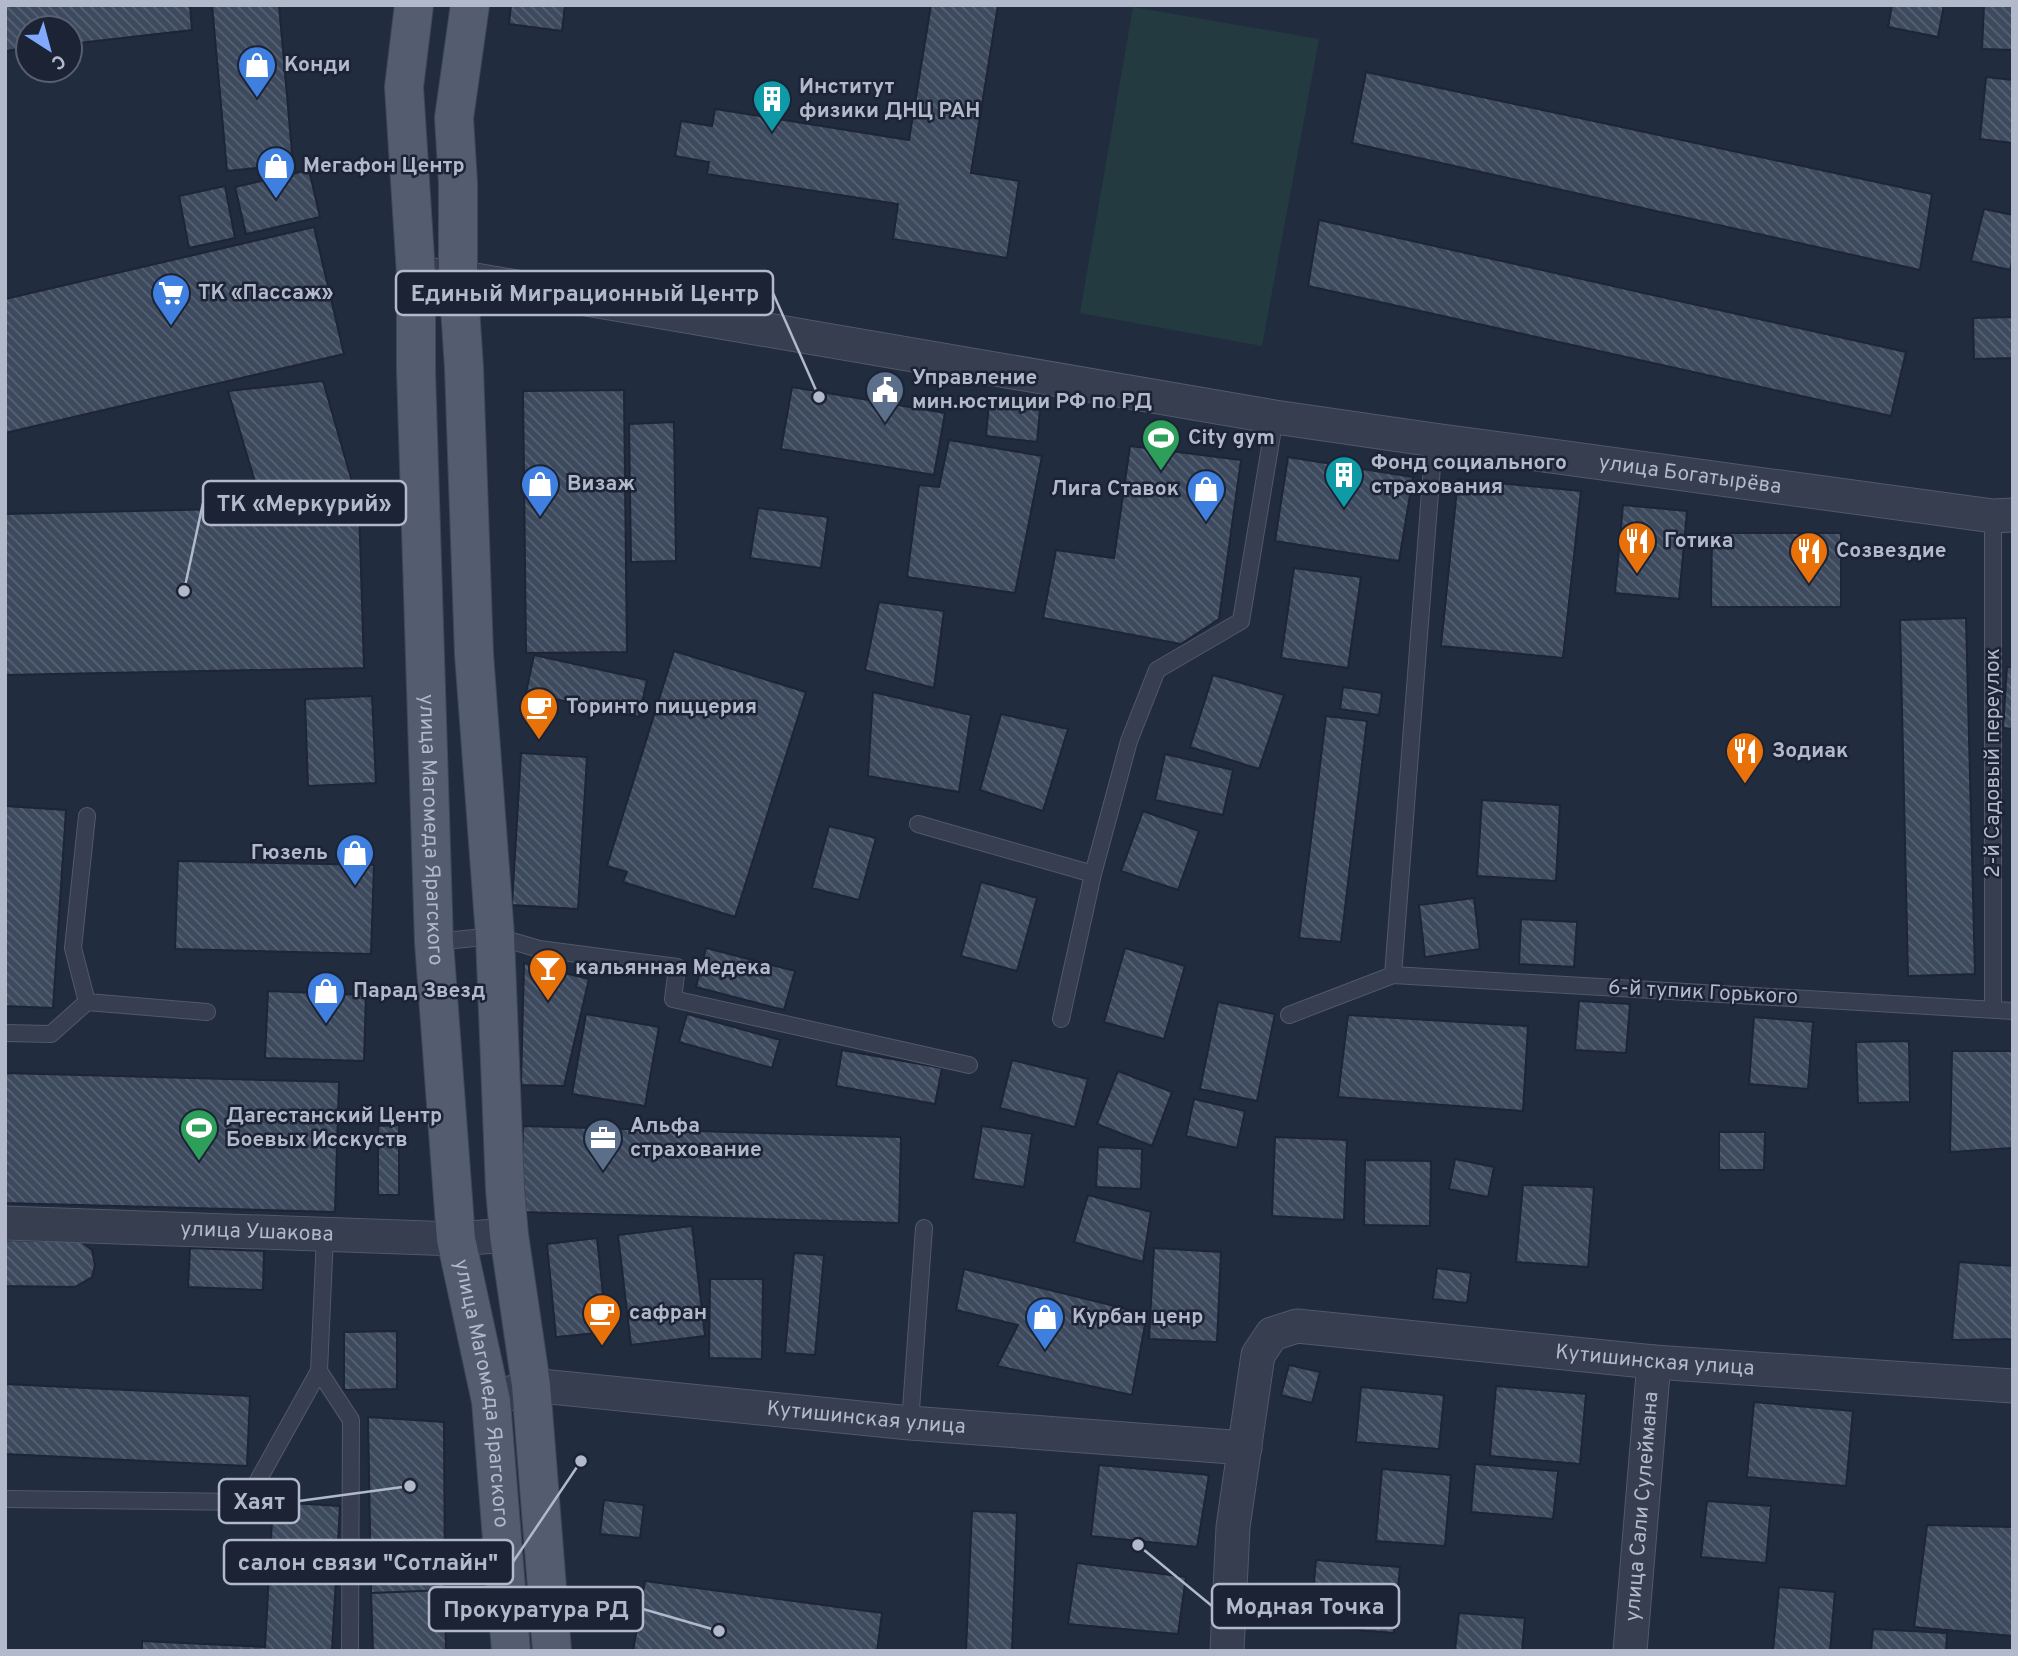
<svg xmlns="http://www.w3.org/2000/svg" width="2018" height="1656" font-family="Overpass,sans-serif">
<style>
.green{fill:#233b40}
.building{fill:url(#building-back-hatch);stroke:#1d2536;stroke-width:2}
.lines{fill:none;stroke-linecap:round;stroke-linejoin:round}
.service-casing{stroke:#51596a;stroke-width:18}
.minor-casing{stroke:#51596a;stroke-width:35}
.primary-casing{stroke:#3f4758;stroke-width:40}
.service{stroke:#363e4f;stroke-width:16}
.minor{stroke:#363e4f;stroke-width:33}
.primary{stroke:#535d6f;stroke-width:38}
.labels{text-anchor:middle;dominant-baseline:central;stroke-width:5;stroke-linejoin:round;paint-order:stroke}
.poi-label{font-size:21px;font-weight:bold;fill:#b1b9ca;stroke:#1b2334;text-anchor:start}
.street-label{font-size:21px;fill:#b1b9ca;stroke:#1b2334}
.leader{fill:none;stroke:#b1b9ca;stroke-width:2.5}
.callout-dot{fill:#b1b9ca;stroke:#1b2334;stroke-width:2.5}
.callout{fill:#1b2334;stroke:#b1b9ca;stroke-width:2.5}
.callout-label{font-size:23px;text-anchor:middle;font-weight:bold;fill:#b1b9ca}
</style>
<defs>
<pattern id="building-back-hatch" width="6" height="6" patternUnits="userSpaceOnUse" patternTransform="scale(1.75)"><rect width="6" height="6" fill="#3d4a5e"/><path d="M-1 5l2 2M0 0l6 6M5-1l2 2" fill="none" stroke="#576274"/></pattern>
</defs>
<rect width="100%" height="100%" fill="#212c3f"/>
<!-- green -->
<path class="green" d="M 1133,7 L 1319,39 L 1262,346 L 1080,313 Z"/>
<!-- building -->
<path class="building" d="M 5,5 L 190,5 L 192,30 L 70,44 L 70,28 L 28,28 L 28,48 L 5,51 Z
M 212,5 L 279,5 L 293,164 L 227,171 Z
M 511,5 L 565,5 L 562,31 L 509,24 Z
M 931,5 L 998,5 L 971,173 L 1019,181 L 1007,258 L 893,239 L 898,204 L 707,174 L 709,162 L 675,156 L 681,121 L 712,126 L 715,109 L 909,140 Z
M 1892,5 L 1944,5 L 1938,37 L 1888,27 Z
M 1984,5 L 2013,6 L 2013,50 L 1982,49 Z
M 1366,72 L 1932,194 L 1920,270 L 1352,143 Z
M 1986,77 L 2013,80 L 2013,143 L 1980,139 Z
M 309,170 L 320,217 L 246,234 L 235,187 Z
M 225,186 L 235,238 L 189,248 L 179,196 Z
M 1984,209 L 2013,215 L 2013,259 L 2010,270 L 1971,261 Z
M 1319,220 L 1906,352 L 1891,416 L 1308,286 Z
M 314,227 L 344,354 L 5,433 L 5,299 Z
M 2013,317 L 2013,358 L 1974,359 L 1973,318 Z
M 323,381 L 359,506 L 263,509 L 228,391 Z
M 792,387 L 945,413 L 934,475 L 781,449 Z
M 624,390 L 627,652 L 526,653 L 523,391 Z
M 989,404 L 1040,410 L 1037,442 L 986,436 Z
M 674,422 L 676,561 L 631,562 L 629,424 Z
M 949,440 L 1042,456 L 1015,593 L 907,577 L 919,485 L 939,487 Z
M 1130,446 L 1241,460 L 1219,619 L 1181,644 L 1043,618 L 1056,550 L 1114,558 Z
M 1288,457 L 1413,477 L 1399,561 L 1275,541 Z
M 1458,479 L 1581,491 L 1563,658 L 1441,646 Z
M 1623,505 L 1687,511 L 1679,599 L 1615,593 Z
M 359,506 L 364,668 L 5,675 L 5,514 Z
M 758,508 L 828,517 L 821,568 L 750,558 Z
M 1712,533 L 1841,533 L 1841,607 L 1711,607 Z
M 1294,568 L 1361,577 L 1348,668 L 1281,658 Z
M 879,602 L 944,611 L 934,688 L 865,670 Z
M 1966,618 L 1975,974 L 1908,976 L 1900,620 Z
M 674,651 L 806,692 L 735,917 L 623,882 L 627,872 L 607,866 Z
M 534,655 L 647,680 L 639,717 L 526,693 Z
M 2007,667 L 2013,667 L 2013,729 L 2003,728 Z
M 1213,675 L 1284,695 L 1259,769 L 1190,747 Z
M 1343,687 L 1382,693 L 1379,715 L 1340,709 Z
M 873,692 L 971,715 L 959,792 L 868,776 Z
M 372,696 L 376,783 L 308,786 L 305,699 Z
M 1001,714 L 1068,729 L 1043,811 L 980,790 Z
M 1326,716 L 1367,721 L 1341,942 L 1299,938 Z
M 521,753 L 587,757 L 578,909 L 512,905 Z
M 1165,754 L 1233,770 L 1223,815 L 1155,800 Z
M 1482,800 L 1560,805 L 1556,881 L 1477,876 Z
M 5,806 L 66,810 L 53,1008 L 5,1006 Z
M 1143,811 L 1199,831 L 1178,890 L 1121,871 Z
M 829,826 L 876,838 L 859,900 L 812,888 Z
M 178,861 L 374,865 L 371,954 L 175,949 Z
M 981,882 L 1037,898 L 1017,971 L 961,956 Z
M 1474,898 L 1480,949 L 1425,957 L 1419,905 Z
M 1521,919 L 1577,922 L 1574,967 L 1519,964 Z
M 706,948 L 795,971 L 784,1010 L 696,987 Z
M 1125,948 L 1185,966 L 1164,1039 L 1104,1022 Z
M 524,963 L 589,979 L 564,1086 L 521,1085 Z
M 268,991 L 366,995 L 364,1061 L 265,1058 Z
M 1579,1001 L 1630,1004 L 1626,1053 L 1575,1050 Z
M 1218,1002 L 1275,1014 L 1257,1101 L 1200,1089 Z
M 586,1014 L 659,1027 L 645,1106 L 572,1094 Z
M 687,1014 L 780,1040 L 772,1068 L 679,1042 Z
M 1348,1015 L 1528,1026 L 1523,1111 L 1338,1097 Z
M 1754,1017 L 1813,1022 L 1808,1089 L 1749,1084 Z
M 1909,1041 L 1910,1102 L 1858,1103 L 1856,1042 Z
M 842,1050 L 942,1068 L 935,1104 L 836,1086 Z
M 1952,1051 L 2013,1051 L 2013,1148 L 1950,1152 Z
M 1012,1060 L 1088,1079 L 1075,1127 L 1000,1108 Z
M 1118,1071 L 1172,1092 L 1152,1146 L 1097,1124 Z
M 5,1073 L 339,1082 L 335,1212 L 5,1203 Z
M 1194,1099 L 1245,1111 L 1237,1148 L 1186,1136 Z
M 399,1125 L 399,1195 L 378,1195 L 378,1126 Z
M 523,1126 L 901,1137 L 899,1223 L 520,1212 Z
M 982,1126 L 1032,1134 L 1024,1187 L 973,1179 Z
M 1719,1132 L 1765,1132 L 1764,1170 L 1719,1170 Z
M 1275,1137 L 1347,1140 L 1344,1220 L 1272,1216 Z
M 1098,1147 L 1142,1149 L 1141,1189 L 1096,1187 Z
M 1455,1159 L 1494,1167 L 1488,1197 L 1449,1189 Z
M 1365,1160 L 1431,1161 L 1430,1226 L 1364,1225 Z
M 1523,1185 L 1594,1187 L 1588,1267 L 1516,1262 Z
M 1088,1195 L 1151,1212 L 1143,1262 L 1074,1242 Z
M 692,1226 L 705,1336 L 631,1345 L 618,1235 Z
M 57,1238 L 79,1240 L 92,1250 L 95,1265 L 92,1277 L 75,1287 L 5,1286 L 5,1240 L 45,1241 Z
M 597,1238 L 607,1332 L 556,1337 L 547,1244 Z
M 190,1248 L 264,1251 L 263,1290 L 188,1287 Z
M 1154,1248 L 1221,1252 L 1217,1342 L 1149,1339 Z
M 794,1253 L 824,1255 L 815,1355 L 785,1353 Z
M 1959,1262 L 2013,1266 L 2013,1339 L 1952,1340 Z
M 1437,1268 L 1471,1273 L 1467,1303 L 1433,1299 Z
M 964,1269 L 1147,1314 L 1132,1395 L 997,1366 L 1018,1325 L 956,1310 Z
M 710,1279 L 763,1279 L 762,1359 L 709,1358 Z
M 397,1331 L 397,1389 L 344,1390 L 344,1332 Z
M 1289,1365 L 1320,1372 L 1312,1403 L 1281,1395 Z
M 5,1384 L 250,1396 L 247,1466 L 5,1454 Z
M 1496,1386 L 1586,1394 L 1580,1464 L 1490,1456 Z
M 1361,1387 L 1444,1395 L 1439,1449 L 1356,1442 Z
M 1754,1402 L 1853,1411 L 1846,1486 L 1747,1477 Z
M 368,1417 L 444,1422 L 445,1590 L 371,1593 Z
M 1475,1464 L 1558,1471 L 1553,1519 L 1471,1512 Z
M 1099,1465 L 1209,1475 L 1197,1547 L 1091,1536 Z
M 1382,1469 L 1451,1475 L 1445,1546 L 1376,1541 Z
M 604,1500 L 644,1505 L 640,1538 L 600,1534 Z
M 1707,1501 L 1771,1506 L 1766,1563 L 1701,1557 Z
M 273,1502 L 340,1506 L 332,1651 L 142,1651 L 142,1641 L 265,1647 Z
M 972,1511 L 1017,1513 L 1012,1651 L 966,1651 Z
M 1927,1525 L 2013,1527 L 2013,1636 L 1914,1627 Z
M 1316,1560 L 1400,1567 L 1394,1633 L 1310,1626 Z
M 1077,1563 L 1186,1577 L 1178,1634 L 1068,1624 Z
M 645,1581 L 882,1613 L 877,1651 L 633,1651 Z
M 1779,1587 L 1835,1592 L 1830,1651 L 1773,1651 Z
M 445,1590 L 446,1651 L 373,1651 L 371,1593 Z
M 1459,1613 L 1525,1618 L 1522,1651 L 1455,1651 Z
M 1873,1629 L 1947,1633 L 1946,1651 L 1871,1651 Z"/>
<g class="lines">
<defs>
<path id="service" d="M 87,816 L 73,948 L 87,1002
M 918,824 L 1093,874
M 434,942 L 495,936 L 539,949 L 677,967 L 673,999 L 969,1065
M 1393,975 L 1434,440
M 1993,1010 L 1993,516
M 1289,1015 L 1393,975 L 2013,1011
M 1061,1019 L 1093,874 L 1129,741 L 1157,670 L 1241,621 L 1275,417
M 5,1033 L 51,1034 L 87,1002 L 207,1012
M 325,1236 L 319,1371 L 351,1420 L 350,1651
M 910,1423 L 924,1228
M 5,1499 L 246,1502 L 319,1371"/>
<g id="minor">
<path id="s1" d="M 416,274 L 458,277 L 1275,417 L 1434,440 L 1993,516 L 2013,515"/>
<path id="s2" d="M 5,1223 L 456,1239 L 509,1235"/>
<path id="s3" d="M 491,1401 L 531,1385 L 910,1423 L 1245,1448"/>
<path id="s4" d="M 1227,1651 L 1233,1527 L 1258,1355 L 1272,1334 L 1297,1326 L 1654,1362 L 2013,1386"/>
<path id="s5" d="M 1630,1651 L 1654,1362"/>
</g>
<g id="primary">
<path id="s6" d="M 414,5 L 404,87 L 416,274 L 416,371 L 434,942 L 456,1239 L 491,1401 L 511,1651"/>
<path d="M 470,5 L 454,118 L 458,183 L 458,277 L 464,368 L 474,654 L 495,936 L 505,1189 L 509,1235 L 531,1385 L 552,1651"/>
</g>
</defs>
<!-- service casing -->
<use href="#service" class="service-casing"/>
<!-- minor casing -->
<use href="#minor" class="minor-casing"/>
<!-- primary casing -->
<use href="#primary" class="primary-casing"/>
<!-- service -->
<use href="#service" class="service"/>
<!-- minor -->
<use href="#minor" class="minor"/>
<!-- primary -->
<use href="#primary" class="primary"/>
</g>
<!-- icons -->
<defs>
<symbol id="shop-pin" viewBox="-11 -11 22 30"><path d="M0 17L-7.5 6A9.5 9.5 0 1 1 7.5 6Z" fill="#3f7fe0" stroke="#1b2334"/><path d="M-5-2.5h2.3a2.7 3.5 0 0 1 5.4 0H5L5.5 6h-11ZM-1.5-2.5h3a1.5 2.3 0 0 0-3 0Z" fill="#fff"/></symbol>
<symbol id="building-pin" viewBox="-11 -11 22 30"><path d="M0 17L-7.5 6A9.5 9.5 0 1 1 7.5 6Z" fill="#0f9aa8" stroke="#1b2334"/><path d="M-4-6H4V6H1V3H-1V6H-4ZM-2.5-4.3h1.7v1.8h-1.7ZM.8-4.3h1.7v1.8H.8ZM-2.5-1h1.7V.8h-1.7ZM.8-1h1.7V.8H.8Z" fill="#fff"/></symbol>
<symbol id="supermarket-pin" viewBox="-11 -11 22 30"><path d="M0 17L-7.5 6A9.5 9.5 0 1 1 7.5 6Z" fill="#3f7fe0" stroke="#1b2334"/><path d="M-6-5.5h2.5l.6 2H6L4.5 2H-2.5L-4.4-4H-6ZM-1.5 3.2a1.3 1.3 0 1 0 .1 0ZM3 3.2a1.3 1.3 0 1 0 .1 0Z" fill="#fff"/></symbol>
<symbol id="civic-pin" viewBox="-11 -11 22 30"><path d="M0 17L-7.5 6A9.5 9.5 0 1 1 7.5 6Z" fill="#5c6f8a" stroke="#1b2334"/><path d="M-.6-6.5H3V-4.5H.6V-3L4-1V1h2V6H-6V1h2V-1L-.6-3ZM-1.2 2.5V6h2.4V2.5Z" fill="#fff"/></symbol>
<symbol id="stadium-pin" viewBox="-11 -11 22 30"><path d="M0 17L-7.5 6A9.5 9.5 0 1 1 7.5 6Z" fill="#2e9e5b" stroke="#1b2334"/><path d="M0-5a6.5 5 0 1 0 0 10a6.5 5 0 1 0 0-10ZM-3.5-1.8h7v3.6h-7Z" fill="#fff"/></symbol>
<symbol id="restaurant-pin" viewBox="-11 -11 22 30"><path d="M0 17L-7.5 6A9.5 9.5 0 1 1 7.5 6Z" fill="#e8710a" stroke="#1b2334"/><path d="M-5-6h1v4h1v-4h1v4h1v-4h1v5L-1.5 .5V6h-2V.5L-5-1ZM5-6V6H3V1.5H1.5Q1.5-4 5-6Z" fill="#fff"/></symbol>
<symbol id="cafe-pin" viewBox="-11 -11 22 30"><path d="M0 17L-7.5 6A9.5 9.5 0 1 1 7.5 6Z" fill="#e8710a" stroke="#1b2334"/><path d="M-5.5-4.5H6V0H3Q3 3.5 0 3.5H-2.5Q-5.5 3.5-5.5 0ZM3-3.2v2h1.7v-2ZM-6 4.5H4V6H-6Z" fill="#fff"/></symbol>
<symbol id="bar-pin" viewBox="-11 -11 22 30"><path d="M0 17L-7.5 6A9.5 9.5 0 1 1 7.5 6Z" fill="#e8710a" stroke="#1b2334"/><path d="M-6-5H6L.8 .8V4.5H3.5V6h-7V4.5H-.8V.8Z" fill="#fff"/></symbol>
<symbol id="office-pin" viewBox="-11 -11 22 30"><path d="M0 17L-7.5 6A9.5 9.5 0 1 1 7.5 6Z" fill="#5c6f8a" stroke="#1b2334"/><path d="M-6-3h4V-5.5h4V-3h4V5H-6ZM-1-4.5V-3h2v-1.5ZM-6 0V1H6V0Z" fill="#fff"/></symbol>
</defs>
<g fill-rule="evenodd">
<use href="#shop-pin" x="235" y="43" width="44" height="60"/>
<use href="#building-pin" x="750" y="77" width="44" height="60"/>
<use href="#shop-pin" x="254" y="144" width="44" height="60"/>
<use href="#supermarket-pin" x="149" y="271" width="44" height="60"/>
<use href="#civic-pin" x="863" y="368" width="44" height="60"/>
<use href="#stadium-pin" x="1139" y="416" width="44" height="60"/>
<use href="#building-pin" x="1322" y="453" width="44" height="60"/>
<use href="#shop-pin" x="518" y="462" width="44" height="60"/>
<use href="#shop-pin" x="1184" y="467" width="44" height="60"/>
<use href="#restaurant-pin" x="1615" y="519" width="44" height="60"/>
<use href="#restaurant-pin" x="1787" y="529" width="44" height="60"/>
<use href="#cafe-pin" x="517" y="685" width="44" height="60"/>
<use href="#restaurant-pin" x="1723" y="729" width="44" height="60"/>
<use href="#shop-pin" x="333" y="831" width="44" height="60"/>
<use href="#bar-pin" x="526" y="946" width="44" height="60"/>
<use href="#shop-pin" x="304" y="969" width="44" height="60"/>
<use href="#stadium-pin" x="177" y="1106" width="44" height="60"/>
<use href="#office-pin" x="581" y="1116" width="44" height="60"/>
<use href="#cafe-pin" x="580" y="1291" width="44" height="60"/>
<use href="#shop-pin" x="1023" y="1295" width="44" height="60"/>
</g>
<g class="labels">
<!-- poi labels -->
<g class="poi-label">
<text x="284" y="65">Конди</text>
<text x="799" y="87">Институт<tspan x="799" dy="24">физики ДНЦ РАН</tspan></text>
<text x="303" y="166">Мегафон Центр</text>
<text x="198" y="293">ТК «Пассаж»</text>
<text x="912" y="378">Управление<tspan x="912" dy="24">мин.юстиции РФ по РД</tspan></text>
<text x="1188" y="438">City gym</text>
<text x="1371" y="463">Фонд социального<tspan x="1371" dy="24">страхования</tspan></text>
<text x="567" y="484">Визаж</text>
<text x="1179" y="489" text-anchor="end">Лига Ставок</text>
<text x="1664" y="541">Готика</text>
<text x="1836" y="551">Созвездие</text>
<text x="566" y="707">Торинто пиццерия</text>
<text x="1772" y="751">Зодиак</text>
<text x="328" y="853" text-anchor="end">Гюзель</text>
<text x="575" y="968">кальянная Медека</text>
<text x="353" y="991">Парад Звезд</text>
<text x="226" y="1116">Дагестанский Центр<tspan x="226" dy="24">Боевых Исскуств</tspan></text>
<text x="630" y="1126">Альфа<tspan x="630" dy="24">страхование</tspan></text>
<text x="629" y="1313">сафран</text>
<text x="1072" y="1317">Курбан ценр</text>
</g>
<!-- street labels -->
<g class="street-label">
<text stroke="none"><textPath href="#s1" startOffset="1290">улица Богатырёва</textPath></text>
<text transform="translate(1993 763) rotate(-90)">2-й Садовый переулок</text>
<text stroke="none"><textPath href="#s6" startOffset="826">улица Магомеда Ярагского</textPath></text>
<text transform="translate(1703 993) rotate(3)">6-й тупик Горького</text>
<text stroke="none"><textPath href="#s2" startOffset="252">улица Ушакова</textPath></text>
<text stroke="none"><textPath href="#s4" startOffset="709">Кутишинская улица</textPath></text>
<text stroke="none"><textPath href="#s6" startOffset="1393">улица Магомеда Ярагского</textPath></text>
<text stroke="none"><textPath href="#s3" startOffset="380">Кутишинская улица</textPath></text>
<text stroke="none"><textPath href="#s5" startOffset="145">улица Сали Сулеймана</textPath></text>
</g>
</g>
<!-- callouts -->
<path class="leader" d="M819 397L773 293M184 591L203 503M410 1486L299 1501M581 1461L513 1562M1138 1545L1212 1606M719 1631L643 1609"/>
<g class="callout-dot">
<circle cx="819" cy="397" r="7"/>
<circle cx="184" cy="591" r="7"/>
<circle cx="410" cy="1486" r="7"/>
<circle cx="581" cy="1461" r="7"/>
<circle cx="1138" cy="1545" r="7"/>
<circle cx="719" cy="1631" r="7"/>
</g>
<g class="callout">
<rect x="396" y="271" width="377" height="44" rx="7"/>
<rect x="203" y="481" width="203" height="44" rx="7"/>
<rect x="219" y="1479" width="80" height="44" rx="7"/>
<rect x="224" y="1540" width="289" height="44" rx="7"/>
<rect x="1212" y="1584" width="187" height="44" rx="7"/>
<rect x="429" y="1587" width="214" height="44" rx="7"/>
</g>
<g class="callout-label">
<text x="585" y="301">Единый Миграционный Центр</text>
<text x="304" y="511">ТК «Меркурий»</text>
<text x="259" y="1509">Хаят</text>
<text x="368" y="1570">салон связи "Сотлайн"</text>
<text x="1305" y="1614">Модная Точка</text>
<text x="536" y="1617">Прокуратура РД</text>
</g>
<!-- border -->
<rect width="2018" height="1656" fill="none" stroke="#b1b9ca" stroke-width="14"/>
<!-- north arrow -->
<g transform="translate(49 49) rotate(144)"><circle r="33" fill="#1b2334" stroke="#575f70" stroke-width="2"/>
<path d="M0-5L12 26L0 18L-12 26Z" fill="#81aaff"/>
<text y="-10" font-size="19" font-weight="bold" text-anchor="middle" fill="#b1b9ca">С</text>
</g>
</svg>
